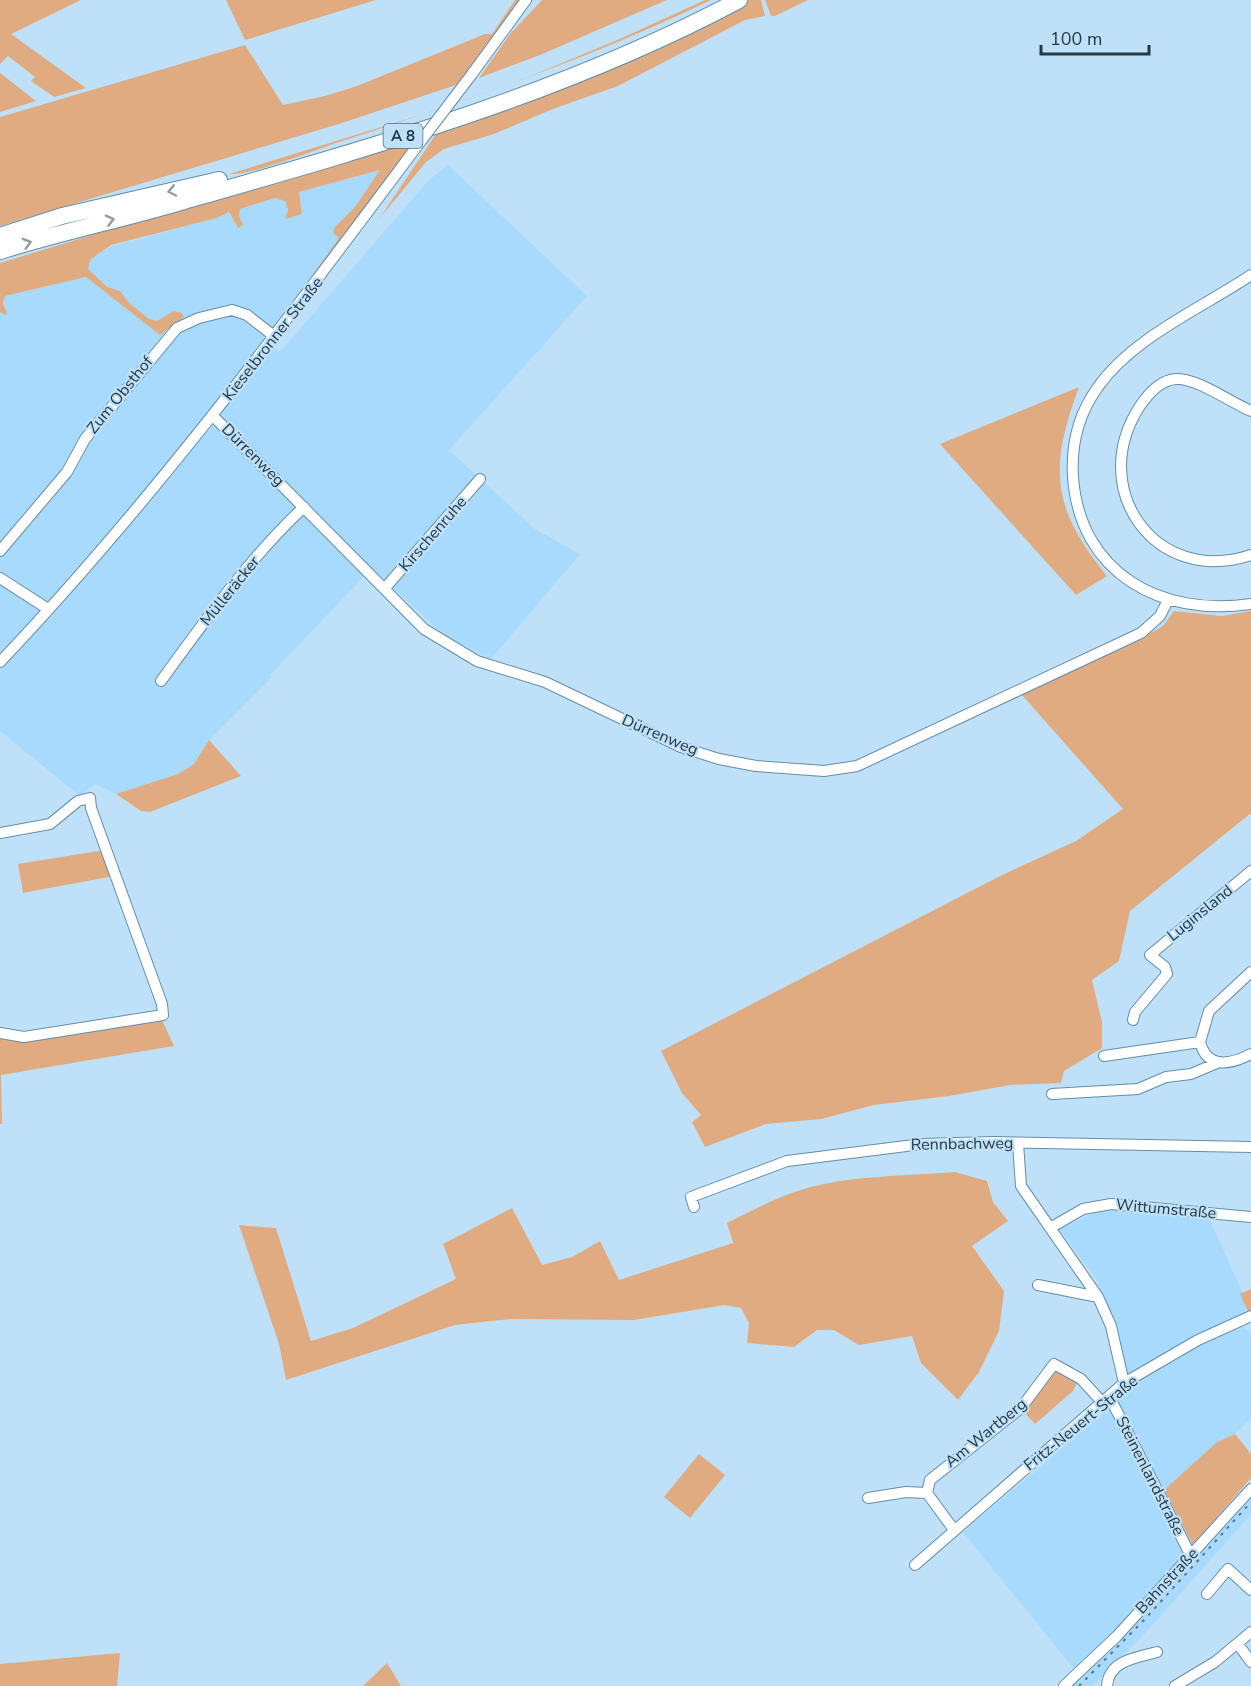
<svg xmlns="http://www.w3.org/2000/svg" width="1251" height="1686" font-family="'Nunito Sans',sans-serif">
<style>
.built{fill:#a7dafd}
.green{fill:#e1ab82}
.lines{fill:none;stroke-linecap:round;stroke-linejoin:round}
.minor-casing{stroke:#638da8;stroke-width:12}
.highway-casing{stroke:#638da8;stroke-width:18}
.minor{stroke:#fff;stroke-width:10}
.highway{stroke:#fff;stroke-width:16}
.rail{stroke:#5c7383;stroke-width:2;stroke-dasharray:3 6;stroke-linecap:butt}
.minor-bridge-casing{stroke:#638da8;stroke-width:12;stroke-linecap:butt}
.minor-bridge{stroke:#fff;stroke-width:10}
.oneway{stroke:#929ca1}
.labels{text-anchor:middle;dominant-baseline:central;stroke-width:4.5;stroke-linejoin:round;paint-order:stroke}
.shield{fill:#bee1f9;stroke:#546b7a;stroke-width:1.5}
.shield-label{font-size:15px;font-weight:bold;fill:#263843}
.street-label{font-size:16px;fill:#263843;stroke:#bee1f9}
</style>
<rect width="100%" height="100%" fill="#bee1f9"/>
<!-- built -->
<path class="built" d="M 448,165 L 587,296 L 449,450 L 535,529 L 580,554 L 491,659 L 444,635 L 372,568 L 270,675 L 272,677 L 209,740 L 194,764 L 178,774 L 116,794 L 95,784 L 80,796 L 0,731 L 0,312 L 2,314 L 6,308 L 3,299 L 5,296 L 86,277 L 90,260 L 110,247 L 217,218 L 225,212 L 228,212 L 237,227 L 240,209 L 275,198 L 285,201 L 288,213 L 302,214 L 299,192 L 381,170 L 337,236 L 340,238 L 266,341 L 280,352 L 429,180 Z
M 1107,1207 L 1209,1218 L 1247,1303 L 1241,1326 L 1251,1332 L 1251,1418 L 1235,1434 L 1217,1442 L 1164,1490 L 1193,1545 L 1151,1593 L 1075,1670 L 963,1532 L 1110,1408 L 1127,1391 L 1122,1348 L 1096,1279 L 1059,1229 Z
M 1251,1497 L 1251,1514 L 1149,1629 L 1093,1686 L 1072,1686 L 1150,1609 Z"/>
<!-- green -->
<path class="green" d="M 0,0 L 81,0 L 11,34 L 86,88 L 54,97 L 31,81 L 35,77 L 8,56 L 0,64 Z
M 226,0 L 376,0 L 245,40 Z
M 515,0 L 523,0 L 456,85 L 342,123 L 0,226 L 0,117 L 245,45 L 283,105 L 325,96 L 357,86 L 485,34 L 492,34 Z
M 542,0 L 667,0 L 540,55 L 479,78 L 510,34 Z
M 705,0 L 711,0 C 589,59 462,102 333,144 C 312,152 247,176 229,174 L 430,112 L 521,80 L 622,38 Z
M 746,0 L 761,0 L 765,16 L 745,20 L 618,86 L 553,109 L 494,134 L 444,149 L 426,162 L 379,219 L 440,128 Z
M 765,0 L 808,0 L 775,16 L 771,16 Z
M 0,73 L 36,101 L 0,112 Z
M 419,135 L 297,297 L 339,238 L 333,233 L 334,228 L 355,207 L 380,170 L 299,192 L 302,214 L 285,219 L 288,210 L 285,201 L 275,198 L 240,209 L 239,216 L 243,225 L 238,228 L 229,212 L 217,218 L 111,245 L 90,260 L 88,269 L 107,287 L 120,291 L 129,303 L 149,319 L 157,321 L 174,311 L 182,313 L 184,317 L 160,335 L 86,277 L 5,296 L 3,303 L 7,313 L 5,315 L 0,312 L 0,263 Z
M 1079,387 C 1049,468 1051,507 1107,576 L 1076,595 L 940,444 Z
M 1174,611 L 1222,616 L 1251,611 L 1251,813 L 1130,911 L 1119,961 L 1092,980 L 1102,1022 L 1102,1048 L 1064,1071 L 1061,1083 L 1011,1085 L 949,1096 L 874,1105 L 821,1119 L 766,1124 L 705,1147 L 692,1122 L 701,1115 L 682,1093 L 661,1051 L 1002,875 L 1076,841 L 1123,809 L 1021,694 L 1125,647 L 1163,626 Z
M 209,740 L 241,776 L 150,812 L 141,811 L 116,794 L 178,774 L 194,764 Z
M 104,850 L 114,876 L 23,893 L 18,864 Z
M 162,1020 L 174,1046 L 1,1075 L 2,1124 L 0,1124 L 0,1035 Z
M 955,1172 L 987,1181 L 993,1202 L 1008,1221 L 972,1246 L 1004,1291 L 999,1331 L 979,1372 L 958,1400 L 921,1363 L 912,1336 L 859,1345 L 834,1330 L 817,1330 L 794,1347 L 747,1343 L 749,1323 L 741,1308 L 725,1305 L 634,1320 L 511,1319 L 455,1325 L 286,1380 L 279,1344 L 239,1225 L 276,1228 L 311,1341 L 353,1328 L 456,1279 L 443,1244 L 512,1208 L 542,1265 L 572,1257 L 600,1241 L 619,1280 L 733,1243 L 727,1223 C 753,1210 779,1196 807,1188 C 855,1175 906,1176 955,1172 Z
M 1251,1289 L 1251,1310 L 1248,1312 L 1240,1294 Z
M 1054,1369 L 1077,1383 L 1073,1391 L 1035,1424 L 1023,1411 Z
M 1235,1434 L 1251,1454 L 1251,1478 L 1193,1545 L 1164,1490 L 1217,1442 Z
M 699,1454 L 725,1475 L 690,1518 L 664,1497 Z
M 120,1653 L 117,1686 L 0,1686 L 0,1664 Z
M 387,1663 L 401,1686 L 363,1686 Z"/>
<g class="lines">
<defs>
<path id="minor" d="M 472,74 L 526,0
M 1251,275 C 1202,308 1132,338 1098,387 C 1079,413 1071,445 1073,477 C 1080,574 1161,617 1251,604
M 1251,411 C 1232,403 1195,377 1176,379 C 1161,380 1148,394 1140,406 C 1086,488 1155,587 1251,555
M 213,416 L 424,629 L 477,661 L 545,682 L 681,747 L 719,759 L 756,766 L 824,771 L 857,766 L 1141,633 L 1160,616 L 1168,600
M 0,551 L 67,472 L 85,439 L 177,328 L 199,318 L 232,310 L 247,315 L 275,337
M 0,578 L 48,609
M 385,588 L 480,479
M 0,662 C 154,500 287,320 421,141
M 161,681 C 204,622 251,556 304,507
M 0,833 L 50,824 L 78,801 L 90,798 L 91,808 L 162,1004 L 163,1015 L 24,1037 L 0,1033
M 1251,972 L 1209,1011 L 1200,1042 C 1207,1069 1230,1065 1251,1054
M 1133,1020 L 1135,1012 L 1167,974 L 1165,967 L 1150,955 L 1251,871
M 1104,1056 L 1200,1042
M 1052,1094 L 1138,1089 L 1166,1077 L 1191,1074 L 1217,1063
M 1018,1143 L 1021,1186 L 1098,1297 L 1111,1326 L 1124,1383
M 694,1207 L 691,1197 L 787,1161 L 922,1144 L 995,1142 L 1251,1147
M 1050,1228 L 1083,1209 L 1111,1204 L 1251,1217
M 1038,1285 L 1098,1297
M 1109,1396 L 1191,1556
M 868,1498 L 906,1492 L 927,1493
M 954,1530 L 927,1493 L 930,1480 L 1021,1408 L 1054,1364 L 1081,1379 L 1102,1402
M 915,1565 L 1124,1383 L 1198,1340 L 1251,1316
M 1207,1594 L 1228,1569 L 1251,1590
M 1238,1644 L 1251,1662
M 1064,1686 L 1117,1636 L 1251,1489
M 1107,1686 C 1109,1660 1136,1658 1157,1652
M 1175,1686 L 1215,1662 L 1251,1632"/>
<path id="highway" d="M 0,236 L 62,216 L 219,180
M 0,251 C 61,232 123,219 184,201 C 373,147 565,93 739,0"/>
</defs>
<!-- minor casing -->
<use href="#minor" class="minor-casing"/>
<!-- highway casing -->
<use href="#highway" class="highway-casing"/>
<!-- minor -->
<use href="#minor" class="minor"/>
<!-- highway -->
<use href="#highway" class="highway"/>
<!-- rail -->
<path class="rail" d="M 1079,1686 L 1145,1619 L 1251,1502"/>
<defs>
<path id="minor-bridge" d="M 421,141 L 472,74"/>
</defs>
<!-- minor-bridge casing -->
<use href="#minor-bridge" class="minor-bridge-casing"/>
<!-- minor-bridge -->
<use href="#minor-bridge" class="minor-bridge"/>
</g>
<!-- one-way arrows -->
<defs><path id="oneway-chevron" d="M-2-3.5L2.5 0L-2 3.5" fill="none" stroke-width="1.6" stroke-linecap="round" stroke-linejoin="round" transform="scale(1.5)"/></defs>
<g class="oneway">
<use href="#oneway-chevron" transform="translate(172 191) rotate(168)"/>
<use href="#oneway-chevron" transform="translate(110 220) rotate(-14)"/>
<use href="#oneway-chevron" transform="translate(27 243) rotate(-16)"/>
</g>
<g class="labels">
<!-- shield labels -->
<rect class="shield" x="383.5" y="124" width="39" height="24" rx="4.5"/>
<g class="shield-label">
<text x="403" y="136">A 8</text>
</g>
<!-- street labels -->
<g class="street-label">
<text transform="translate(273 339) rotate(-52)">Kieselbronner Straße</text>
<text transform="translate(120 395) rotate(-51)">Zum Obsthof</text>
<text transform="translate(253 455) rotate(45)">Dürrenweg</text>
<text transform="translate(433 534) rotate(-49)">Kirschenruhe</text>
<text transform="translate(230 591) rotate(-51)">Mülleräcker</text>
<text transform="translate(660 735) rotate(23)">Dürrenweg</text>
<text transform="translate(1200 913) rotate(-39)">Luginsland</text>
<text transform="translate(962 1144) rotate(-1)">Rennbachweg</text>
<text transform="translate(1166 1209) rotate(5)">Wittumstraße</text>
<text transform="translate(1081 1423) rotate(-39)">Fritz-Neuert-Straße</text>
<text transform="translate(986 1433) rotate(-39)">Am Wartberg</text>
<text transform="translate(1150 1476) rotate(63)">Steinenlandstraße</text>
<text transform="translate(1167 1581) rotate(-47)">Bahnstraße</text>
</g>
</g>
<!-- scale -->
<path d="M1041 45v9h108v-9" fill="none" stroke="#263843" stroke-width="3"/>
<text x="1050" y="45" font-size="18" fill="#263843" stroke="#bee1f9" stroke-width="4.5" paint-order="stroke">100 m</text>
</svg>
